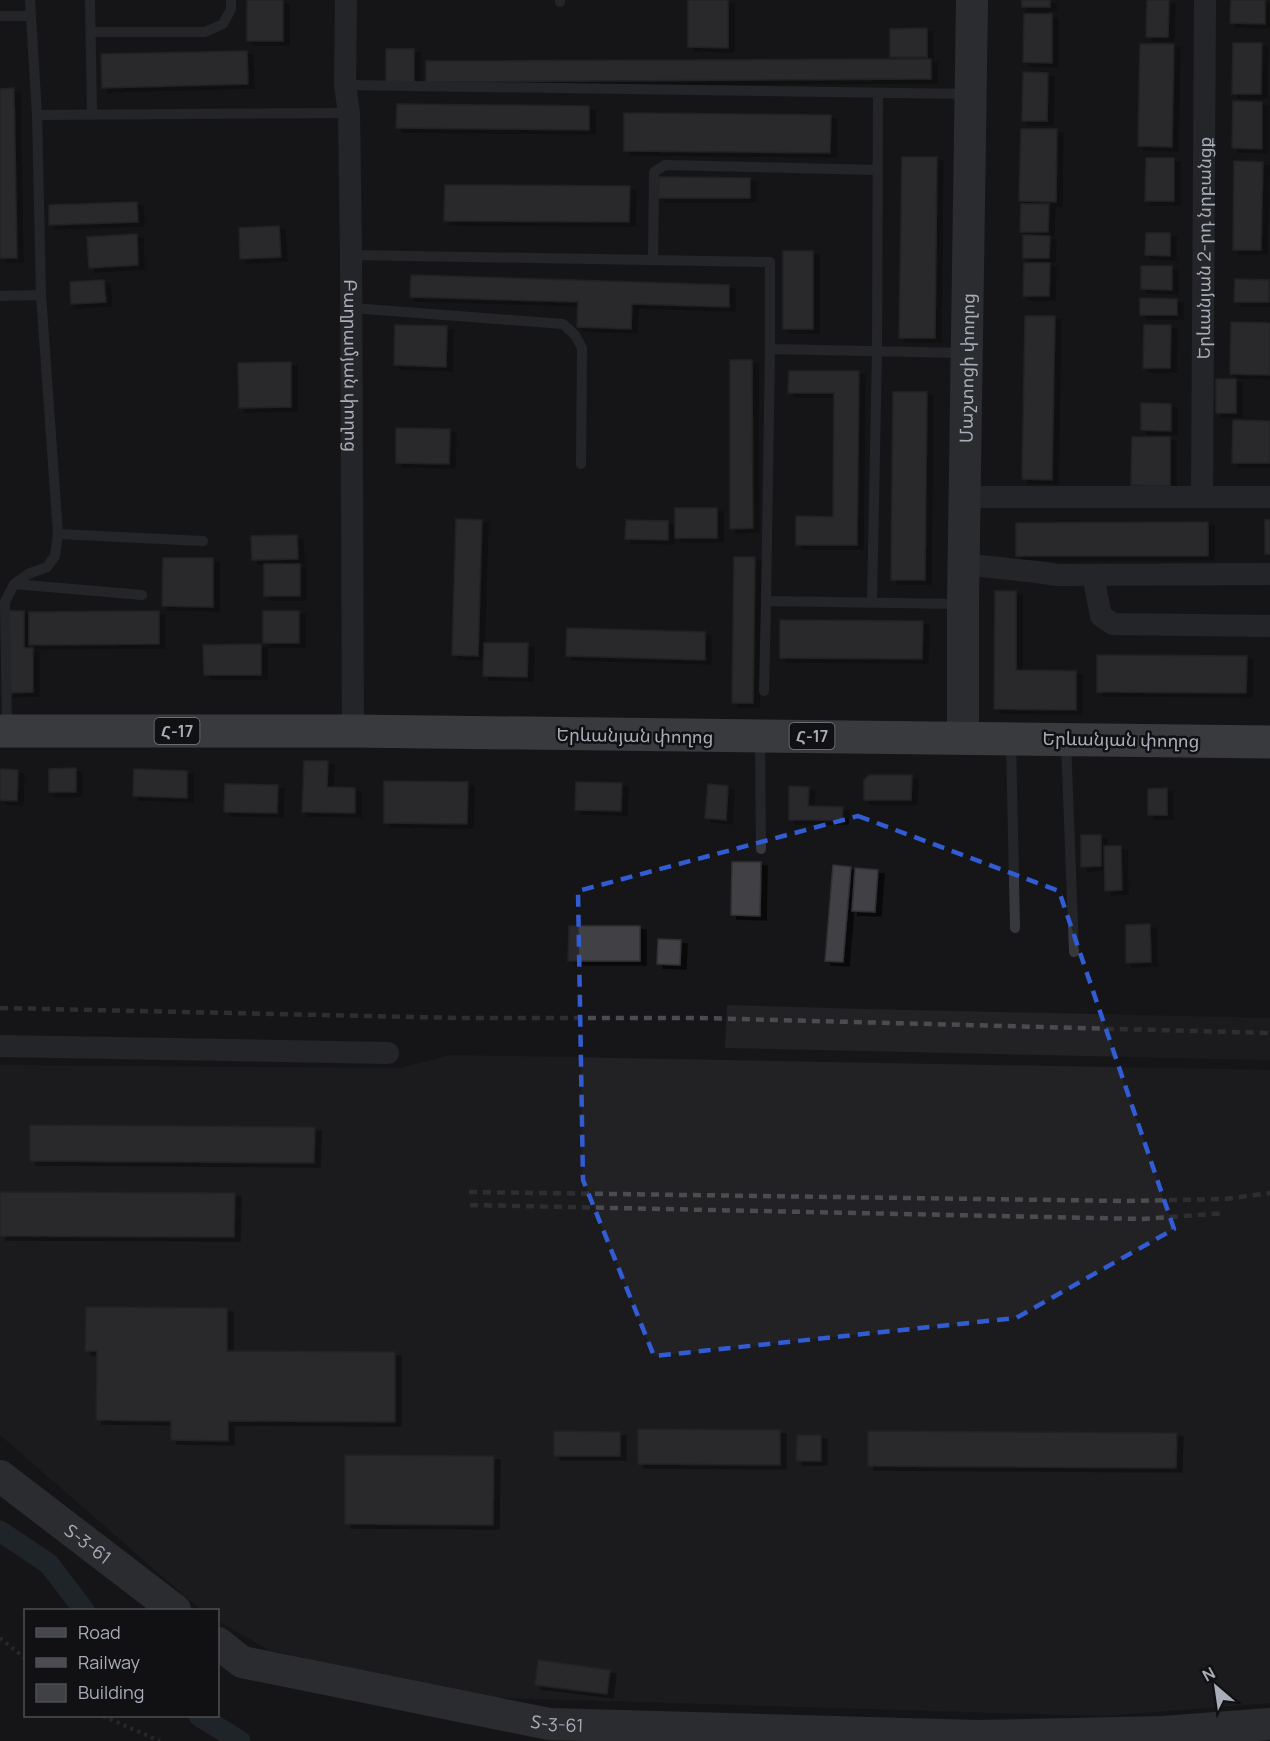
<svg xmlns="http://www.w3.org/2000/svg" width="1270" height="1741" font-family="Manrope,'Noto Sans Armenian',sans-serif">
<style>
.built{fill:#222225}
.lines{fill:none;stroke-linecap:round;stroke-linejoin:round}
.canal{stroke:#2c353c;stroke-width:21}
.building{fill:#404145;stroke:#303034;stroke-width:1.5;filter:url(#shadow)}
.path{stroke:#3d3f44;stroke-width:4;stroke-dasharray:3 4.5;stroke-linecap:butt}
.lane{stroke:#37383d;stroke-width:10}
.street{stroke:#37383d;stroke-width:22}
.secondary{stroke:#45474d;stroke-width:32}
.highway{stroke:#63666e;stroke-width:33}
.rail{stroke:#4a4c52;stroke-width:4.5;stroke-dasharray:8 6;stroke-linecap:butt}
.marked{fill:none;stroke:#325cd3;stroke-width:4.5;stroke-dasharray:12 8;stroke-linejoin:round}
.labels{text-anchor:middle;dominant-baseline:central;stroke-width:5;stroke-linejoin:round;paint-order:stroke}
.shield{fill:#111113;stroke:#7b7e86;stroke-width:1.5}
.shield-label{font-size:16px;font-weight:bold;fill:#a8adb8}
.street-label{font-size:18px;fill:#a8adb8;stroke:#111113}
</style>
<defs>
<filter id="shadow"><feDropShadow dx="6" dy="4" stdDeviation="0" flood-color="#0009"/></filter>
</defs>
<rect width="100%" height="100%" fill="#161618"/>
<!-- built -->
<path class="built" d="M 727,1005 L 865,1009 L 1270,1018 L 1270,1060 L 725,1048 Z
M 451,1055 L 1270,1070 L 1270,1703 L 1103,1716 L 475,1697 L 269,1650 L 218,1621 L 218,1610 L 201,1610 L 0,1435 L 0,1065 L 400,1068 Z"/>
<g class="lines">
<!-- canal -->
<path class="canal" d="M 0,1531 L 49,1564 L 84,1610
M 199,1716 L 240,1741"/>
</g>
<!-- building -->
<path class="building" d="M 247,0 L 283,0 L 283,41 L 247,41 Z
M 688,0 L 728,0 L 728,48 L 688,47 Z
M 1022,0 L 1050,0 L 1050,7 L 1022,7 Z
M 1147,0 L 1169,0 L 1168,37 L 1146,37 Z
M 1231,0 L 1265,0 L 1265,24 L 1230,23 Z
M 1024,14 L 1052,14 L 1052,63 L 1023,62 Z
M 927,28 L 927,57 L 890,57 L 890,29 Z
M 1233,43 L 1262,43 L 1261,94 L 1232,94 Z
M 1140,44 L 1174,44 L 1172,147 L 1138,146 Z
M 386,49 L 414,49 L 414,83 L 386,83 Z
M 247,51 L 248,84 L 102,88 L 101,54 Z
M 931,59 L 931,79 L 426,82 L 426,61 Z
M 1023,72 L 1048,73 L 1047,121 L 1022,121 Z
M 14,88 L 17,258 L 0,258 L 0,89 Z
M 1233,101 L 1262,102 L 1262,149 L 1232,148 Z
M 397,104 L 589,106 L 589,130 L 396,128 Z
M 624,113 L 831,115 L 830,153 L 624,151 Z
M 1021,129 L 1057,129 L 1056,202 L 1019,201 Z
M 902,157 L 937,157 L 935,338 L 899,338 Z
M 1146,158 L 1174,158 L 1174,201 L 1145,201 Z
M 1234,161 L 1263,162 L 1261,250 L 1233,250 Z
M 659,177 L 750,178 L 750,198 L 658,198 Z
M 445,185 L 630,186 L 629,222 L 444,221 Z
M 137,202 L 138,222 L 49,225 L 49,205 Z
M 1021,204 L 1049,204 L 1048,232 L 1020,232 Z
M 279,226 L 281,257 L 240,259 L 239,228 Z
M 1146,233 L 1170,233 L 1170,256 L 1145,255 Z
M 137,234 L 138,265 L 89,268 L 87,237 Z
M 1023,235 L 1050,236 L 1049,258 L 1023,258 Z
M 783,251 L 813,251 L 813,329 L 783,329 Z
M 1024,263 L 1050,263 L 1049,296 L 1023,296 Z
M 1141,266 L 1172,266 L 1172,290 L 1141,289 Z
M 411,275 L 729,285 L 729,307 L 632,304 L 631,329 L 577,327 L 578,302 L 410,297 Z
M 1235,279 L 1269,280 L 1269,302 L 1234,302 Z
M 104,280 L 106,302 L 71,304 L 70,282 Z
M 1140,298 L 1177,299 L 1177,315 L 1140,315 Z
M 1025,316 L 1055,316 L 1052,480 L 1022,479 Z
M 1231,322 L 1270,323 L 1270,375 L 1230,374 Z
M 395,325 L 447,326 L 446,367 L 394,365 Z
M 1144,325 L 1171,325 L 1170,368 L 1143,368 Z
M 730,360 L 752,360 L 753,528 L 730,529 Z
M 291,362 L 291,407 L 239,408 L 238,363 Z
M 789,371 L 859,371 L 857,545 L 796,545 L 796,516 L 833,517 L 834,393 L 788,393 Z
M 1216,379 L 1236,379 L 1236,413 L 1216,413 Z
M 893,392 L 927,392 L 925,580 L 891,580 Z
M 1141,403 L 1171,404 L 1171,431 L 1141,430 Z
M 1233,420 L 1270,421 L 1270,463 L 1232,463 Z
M 396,428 L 450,429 L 449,464 L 396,463 Z
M 1132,437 L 1170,437 L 1170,486 L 1131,485 Z
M 675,508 L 717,508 L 717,538 L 675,538 Z
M 456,519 L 482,520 L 478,656 L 452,655 Z
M 626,520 L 668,521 L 668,540 L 625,539 Z
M 1265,520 L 1270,520 L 1270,554 L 1265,554 Z
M 1208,522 L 1208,556 L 1016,556 L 1016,523 Z
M 297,535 L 298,559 L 252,560 L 251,536 Z
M 734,557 L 755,557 L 753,703 L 732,703 Z
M 163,558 L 213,558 L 213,607 L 162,606 Z
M 264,564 L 300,564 L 300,596 L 264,596 Z
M 995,591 L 1016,591 L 1016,670 L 1076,671 L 1076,710 L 994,709 Z
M 8,611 L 24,611 L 24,648 L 33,648 L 33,692 L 8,693 Z
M 159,611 L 159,644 L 29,645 L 29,612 Z
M 263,611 L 299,611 L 299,643 L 263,643 Z
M 780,620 L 923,621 L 922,659 L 780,658 Z
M 567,628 L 705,632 L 705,660 L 566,656 Z
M 484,643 L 528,643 L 527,677 L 483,676 Z
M 261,644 L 261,675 L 204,675 L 203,645 Z
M 1097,655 L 1247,656 L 1246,693 L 1097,692 Z
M 304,761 L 328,761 L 327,787 L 355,788 L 355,813 L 302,812 Z
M 76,768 L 76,792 L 49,792 L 49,769 Z
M 0,769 L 18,770 L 17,801 L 0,800 Z
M 134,769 L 187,771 L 187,798 L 133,796 Z
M 869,775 L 912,775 L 911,800 L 864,800 L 864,780 Z
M 384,781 L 468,782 L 467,824 L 384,823 Z
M 576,782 L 622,783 L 621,811 L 575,810 Z
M 225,784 L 278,785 L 277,813 L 224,812 Z
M 708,784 L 728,786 L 726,820 L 705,818 Z
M 789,786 L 809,787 L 808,806 L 843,807 L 842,820 L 789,820 Z
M 1167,788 L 1167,815 L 1148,815 L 1148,789 Z
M 1081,835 L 1101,835 L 1101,866 L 1081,867 Z
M 1104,846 L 1121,846 L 1122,890 L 1105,891 Z
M 732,862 L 761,862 L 760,916 L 731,915 Z
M 833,865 L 851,867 L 843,962 L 825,961 Z
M 855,868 L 878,870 L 875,912 L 852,911 Z
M 1150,924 L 1151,962 L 1126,963 L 1126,925 Z
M 569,926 L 640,926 L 640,961 L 568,961 Z
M 658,939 L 681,940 L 680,965 L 657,964 Z
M 30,1125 L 315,1127 L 314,1163 L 30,1161 Z
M 0,1192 L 235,1193 L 234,1237 L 0,1236 Z
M 86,1307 L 227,1308 L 227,1351 L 395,1352 L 395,1422 L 228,1421 L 228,1441 L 171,1440 L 171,1421 L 96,1420 L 97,1351 L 85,1351 Z
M 638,1429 L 780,1430 L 780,1465 L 638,1464 Z
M 554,1431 L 620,1432 L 620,1456 L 554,1456 Z
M 868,1431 L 1177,1433 L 1176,1468 L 868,1466 Z
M 797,1435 L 821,1435 L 821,1461 L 796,1461 Z
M 345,1455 L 494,1456 L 493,1525 L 345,1524 Z
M 538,1660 L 610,1670 L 607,1694 L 535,1685 Z"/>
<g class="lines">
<!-- path -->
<path class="path" d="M 0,1638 L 26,1659
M 103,1716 L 160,1741"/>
<!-- lane -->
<path class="lane" d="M 90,0 L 92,114
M 560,2 L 560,0
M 0,16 L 31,16
M 91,32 L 205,32 L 223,24 L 231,9 L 231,0
M 345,85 L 969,94
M 37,115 L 349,113
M 351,255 L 770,262 L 770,349 L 963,353
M 653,260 L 654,172 L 665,165 L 877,170
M 0,296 L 41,295
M 352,308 L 563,324 L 575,335 L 582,348 L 581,464
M 58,534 L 203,541
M 14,584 L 142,595
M 766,601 L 770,349
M 872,601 L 877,352 L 878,93
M 764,691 L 766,601 L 959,604
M 7,726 L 5,602 L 14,584 L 28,574 L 47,567 L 55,556 L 58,534 L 41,295 L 37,115 L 30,0
M 760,739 L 761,849
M 1011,741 L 1015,928
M 1066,742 L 1074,952"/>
<!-- street -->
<g class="street">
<path id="s1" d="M 346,0 L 345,85 L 349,113 L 351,255 L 353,731"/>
<path d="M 964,497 L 1270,497"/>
<path id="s2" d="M 1202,497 L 1205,0"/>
<path d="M 963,564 L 1037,572 L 1057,575 L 1270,574"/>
<path d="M 1093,575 L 1101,616 L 1113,624 L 1270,626"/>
<path d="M 0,1046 L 388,1053"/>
</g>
<!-- secondary -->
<g class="secondary">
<path id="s3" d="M 963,737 L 963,604 L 972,0"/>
<path id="s4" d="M 0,1476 L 175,1610"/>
<path id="s5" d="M 218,1643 L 242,1662 L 549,1724 L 978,1736 L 1163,1732 L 1270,1724"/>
</g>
<!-- highway -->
<path class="highway" d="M 0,731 L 353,731 L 1270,742"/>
<!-- rail -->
<path class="rail" d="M 0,1008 L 460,1018 L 701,1018 L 1270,1033
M 469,1192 L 1125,1201 L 1225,1199 L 1270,1193
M 470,1205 L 1142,1219 L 1225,1213"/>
</g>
<!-- marked area -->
<path d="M0 0H1270V1741H0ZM 858,816 L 1059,891 L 1174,1229 L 1016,1318 L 654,1356 L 583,1180 L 578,891 Z" fill="#161618" fill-opacity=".55" fill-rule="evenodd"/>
<path class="marked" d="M 858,816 L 1059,891 L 1174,1229 L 1016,1318 L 654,1356 L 583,1180 L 578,891 Z"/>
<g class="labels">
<!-- shield labels -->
<g class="shield">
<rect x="154.5" y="718" width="45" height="26" rx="4.5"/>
<rect x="789.5" y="723" width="45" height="26" rx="4.5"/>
</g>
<g class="shield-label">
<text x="177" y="731">Հ-17</text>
<text x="812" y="736">Հ-17</text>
</g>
<!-- street labels -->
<g class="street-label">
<text stroke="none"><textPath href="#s2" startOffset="249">Երևանյան 2-րդ նրբանցք</textPath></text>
<text stroke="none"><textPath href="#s1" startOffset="366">Բաղրամյան փողոց</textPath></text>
<text stroke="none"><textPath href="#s3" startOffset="369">Մաշտոցի փողոց</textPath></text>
<text transform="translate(635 735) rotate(1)">Երևանյան փողոց</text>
<text transform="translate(1121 739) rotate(1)">Երևանյան փողոց</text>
<text stroke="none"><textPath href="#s4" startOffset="111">Տ-3-61</textPath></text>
<text stroke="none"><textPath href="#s5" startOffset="352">Տ-3-61</textPath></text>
</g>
</g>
<!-- legend -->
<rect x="24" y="1609" width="195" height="108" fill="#111113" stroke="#4d4f55" stroke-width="1.5"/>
<rect x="36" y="1628" width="30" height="9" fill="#45474d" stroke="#4d4f55" stroke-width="1.5"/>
<text x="78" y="1639" font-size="18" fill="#a8adb8">Road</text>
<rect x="36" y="1658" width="30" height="9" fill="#4a4c52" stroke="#4d4f55" stroke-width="1.5"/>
<text x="78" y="1669" font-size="18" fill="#a8adb8">Railway</text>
<rect x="36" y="1684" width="30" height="18" fill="#404145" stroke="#4d4f55" stroke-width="1.5"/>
<text x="78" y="1699" font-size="18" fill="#a8adb8">Building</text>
<!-- north arrow -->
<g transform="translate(1216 1687) rotate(331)" stroke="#111113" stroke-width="4.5" paint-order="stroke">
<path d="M0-4.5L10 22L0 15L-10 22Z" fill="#a8adb8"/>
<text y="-9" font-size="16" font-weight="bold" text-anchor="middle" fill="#a8adb8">N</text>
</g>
</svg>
